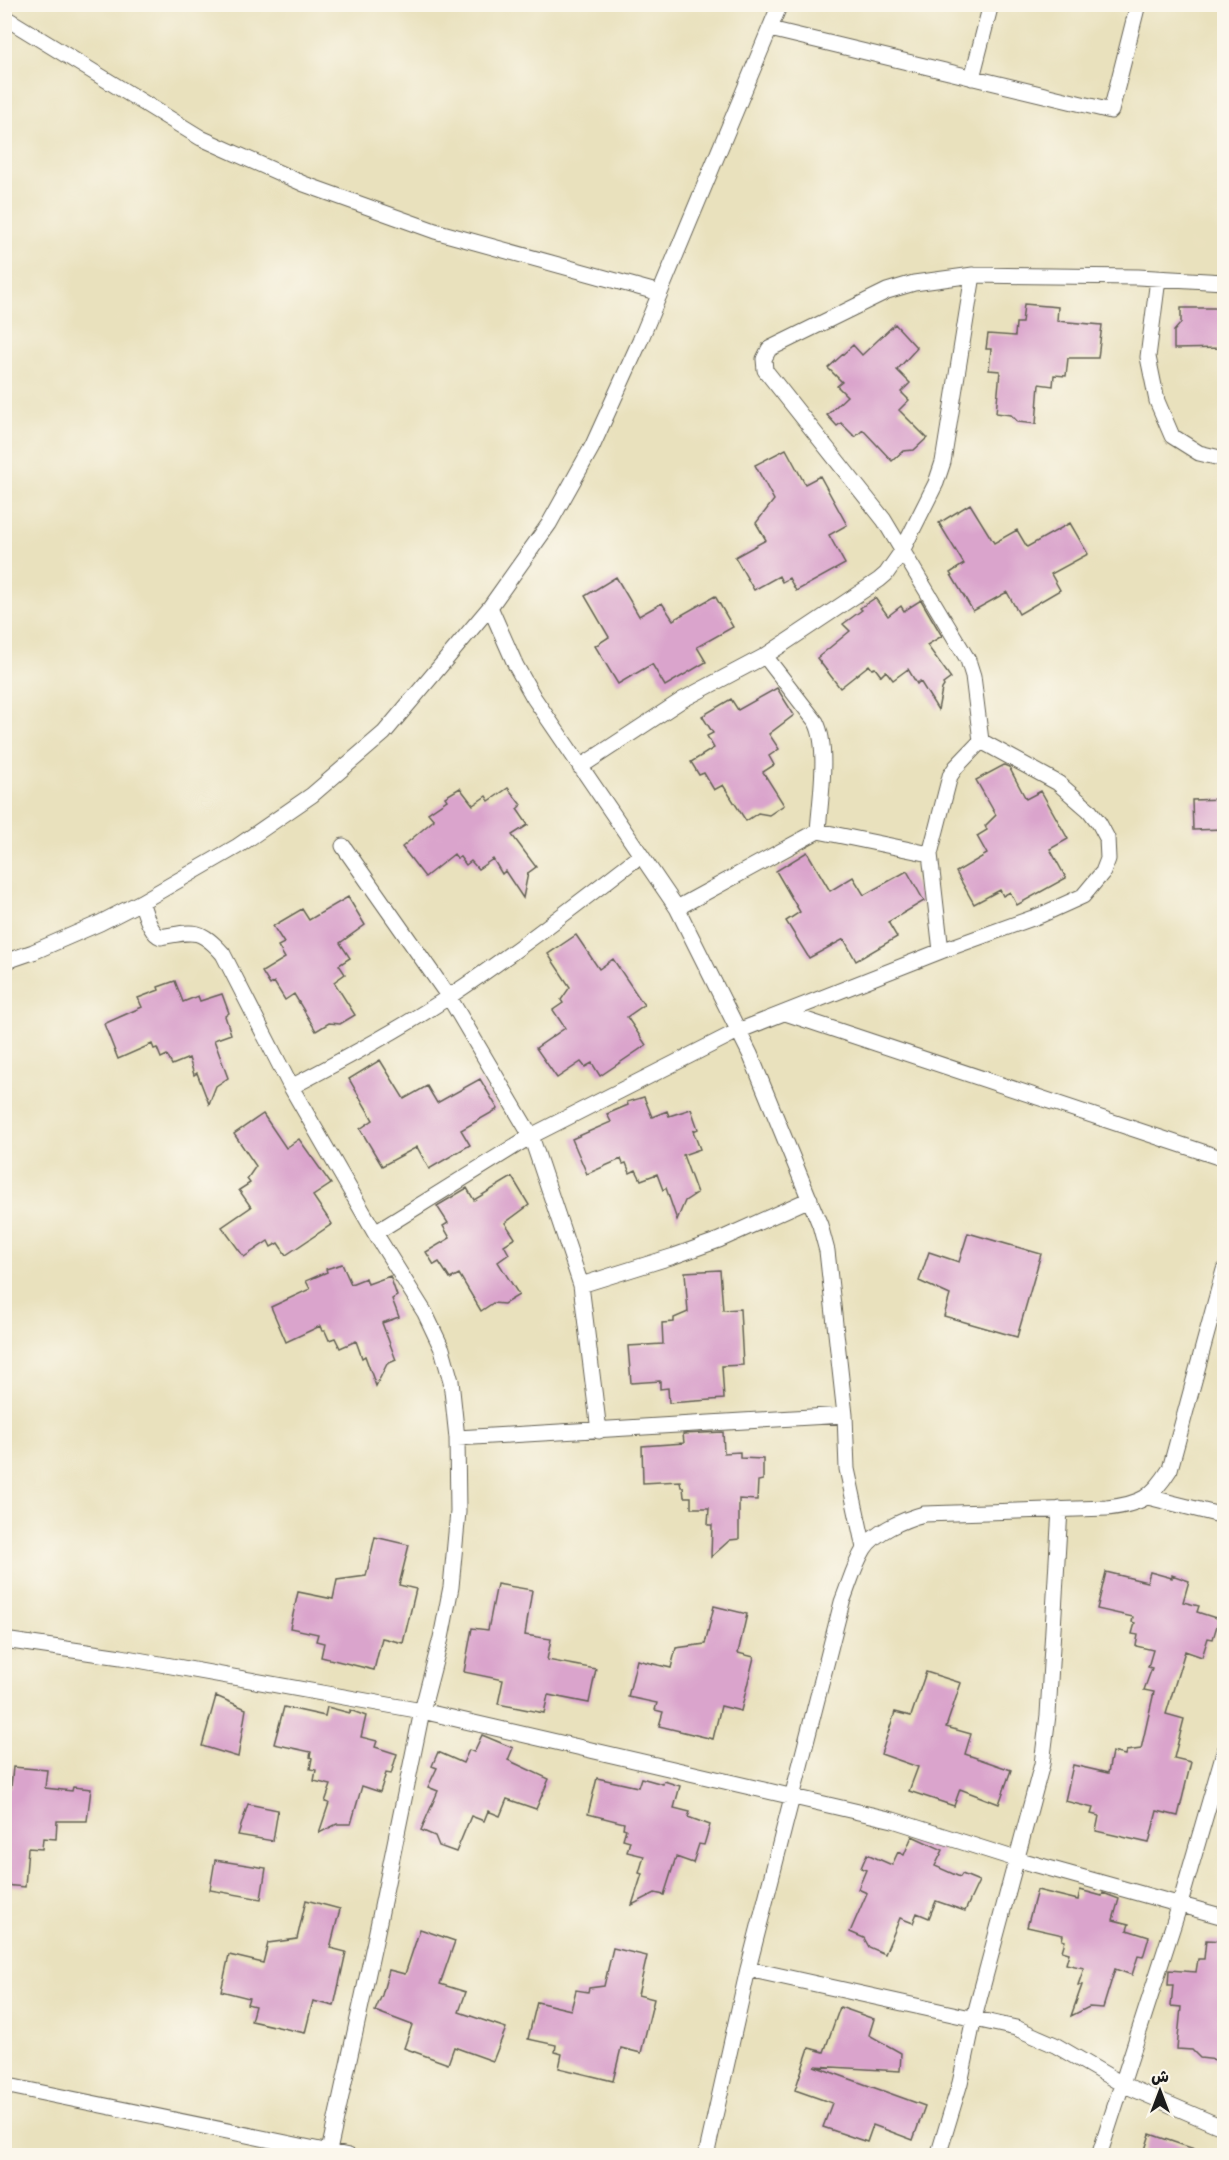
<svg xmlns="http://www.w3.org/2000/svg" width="1229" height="2160" font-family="Itim,'Playpen Sans Arabic',sans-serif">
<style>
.building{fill:#daa4cc}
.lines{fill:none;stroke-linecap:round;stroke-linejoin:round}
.street-casing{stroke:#646154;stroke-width:17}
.street{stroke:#fff;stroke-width:15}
</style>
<rect width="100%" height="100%" fill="#fbf7ec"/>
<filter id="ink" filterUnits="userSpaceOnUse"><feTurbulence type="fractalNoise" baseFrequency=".0167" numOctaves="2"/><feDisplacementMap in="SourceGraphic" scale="12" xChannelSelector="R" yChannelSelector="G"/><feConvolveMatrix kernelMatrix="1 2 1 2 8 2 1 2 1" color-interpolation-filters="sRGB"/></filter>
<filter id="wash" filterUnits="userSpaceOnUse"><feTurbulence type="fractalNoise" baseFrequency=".008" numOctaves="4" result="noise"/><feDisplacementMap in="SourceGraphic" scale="24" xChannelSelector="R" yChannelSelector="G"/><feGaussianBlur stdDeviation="1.35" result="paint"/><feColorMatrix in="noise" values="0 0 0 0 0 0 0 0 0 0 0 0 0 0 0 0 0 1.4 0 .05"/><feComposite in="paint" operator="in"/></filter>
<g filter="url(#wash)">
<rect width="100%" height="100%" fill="#e9e1bd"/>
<g id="blocks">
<!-- building -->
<path class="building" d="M 1024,304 L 1058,307 L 1057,321 L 1102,325 L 1098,358 L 1068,358 L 1066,376 L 1054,375 L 1053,386 L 1039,384 L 1036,424 L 1018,422 L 1011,415 L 996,413 L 1000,371 L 989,370 L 991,349 L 986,349 L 988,334 L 1015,336 L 1016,323 L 1022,323 Z
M 1181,308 L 1224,308 L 1224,348 L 1174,349 L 1174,331 L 1181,323 Z
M 895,324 L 917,348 L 897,370 L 910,383 L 901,392 L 909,400 L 899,410 L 927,438 L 914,450 L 903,451 L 892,461 L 863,430 L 855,437 L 841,423 L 837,426 L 827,415 L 847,396 L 837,386 L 842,382 L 828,368 L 853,345 L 862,355 Z
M 786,449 L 805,484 L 820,476 L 847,525 L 829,535 L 845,564 L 796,591 L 789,578 L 782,582 L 779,576 L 754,590 L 735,557 L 766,540 L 756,523 L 774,500 L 755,465 Z
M 970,504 L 994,543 L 1017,530 L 1027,547 L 1070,523 L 1088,554 L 1051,574 L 1060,590 L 1019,614 L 1007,592 L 973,611 L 950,573 L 964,564 L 939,523 Z
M 616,577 L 639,616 L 662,603 L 673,620 L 715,596 L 733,627 L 697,647 L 706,662 L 665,686 L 652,664 L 618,684 L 595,646 L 609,637 L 585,596 Z
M 875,598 L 888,616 L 901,606 L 904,611 L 921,600 L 942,636 L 927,645 L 951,678 L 943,684 L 944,686 L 942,689 L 938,710 L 920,681 L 917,684 L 908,669 L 893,680 L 886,671 L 881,676 L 875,668 L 872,669 L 869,665 L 840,688 L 817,658 L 850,631 L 843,624 L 862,610 L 860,608 Z
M 777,688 L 794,715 L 769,734 L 779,749 L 769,756 L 774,765 L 763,772 L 784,805 L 769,815 L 758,813 L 746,821 L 723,785 L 714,790 L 704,773 L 699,775 L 691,762 L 714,748 L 707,736 L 713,733 L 702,716 L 731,699 L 738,710 Z
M 1004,765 L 1009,767 L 1026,799 L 1041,791 L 1068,839 L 1050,849 L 1066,878 L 1017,905 L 1010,892 L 1003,896 L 1000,890 L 974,904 L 956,872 L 987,854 L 977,836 L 987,830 L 985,826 L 996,815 L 976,780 Z
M 460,788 L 473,805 L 486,796 L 489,801 L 508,788 L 521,805 L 517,809 L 528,825 L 512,835 L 536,867 L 528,873 L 523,898 L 505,871 L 502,874 L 493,859 L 478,869 L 471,861 L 466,865 L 460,857 L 457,858 L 454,854 L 425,877 L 402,847 L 434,820 L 428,813 L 447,800 L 445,797 Z
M 1224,799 L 1224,829 L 1193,830 L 1192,800 Z
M 807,852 L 830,891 L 853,877 L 864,895 L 907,871 L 924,901 L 888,922 L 897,937 L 856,961 L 844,939 L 809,958 L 786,921 L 800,912 L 776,871 Z
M 348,897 L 365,925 L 340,943 L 350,958 L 339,965 L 345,974 L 334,982 L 355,1015 L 340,1024 L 329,1023 L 316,1031 L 294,994 L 285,1000 L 274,982 L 270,985 L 262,972 L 285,958 L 278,946 L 284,943 L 273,926 L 302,909 L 309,920 Z
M 576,935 L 599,969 L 613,959 L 644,1005 L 627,1017 L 646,1045 L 600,1076 L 592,1063 L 585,1067 L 581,1062 L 557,1078 L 536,1048 L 565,1028 L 553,1010 L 563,1003 L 561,1000 L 570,987 L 548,954 Z
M 175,981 L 183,1002 L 198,996 L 200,1001 L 222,994 L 229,1013 L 225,1016 L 231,1034 L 214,1040 L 228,1078 L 216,1086 L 209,1104 L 197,1073 L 194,1075 L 189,1058 L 172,1065 L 167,1055 L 161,1058 L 157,1048 L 154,1049 L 152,1044 L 118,1059 L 104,1024 L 142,1007 L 138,998 L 159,990 L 158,987 Z
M 380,1060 L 404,1099 L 427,1086 L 437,1103 L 480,1079 L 498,1109 L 461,1130 L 470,1145 L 429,1169 L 417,1147 L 382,1166 L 360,1129 L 373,1120 L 349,1079 Z
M 644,1097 L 652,1117 L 667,1111 L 669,1116 L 691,1109 L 698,1129 L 693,1131 L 700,1149 L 683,1155 L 697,1193 L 685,1201 L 677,1220 L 666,1188 L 663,1190 L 657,1174 L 641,1180 L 636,1170 L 630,1173 L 626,1163 L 623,1164 L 621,1159 L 587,1174 L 572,1139 L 611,1122 L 607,1114 L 628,1105 L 627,1102 Z
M 263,1114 L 286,1148 L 299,1139 L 331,1184 L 313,1196 L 332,1224 L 286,1255 L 278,1243 L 271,1247 L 268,1241 L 244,1257 L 222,1227 L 251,1207 L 239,1190 L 250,1183 L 247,1179 L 256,1166 L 234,1134 Z
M 512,1177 L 529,1205 L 505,1223 L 515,1238 L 504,1245 L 509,1254 L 498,1262 L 519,1295 L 504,1304 L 493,1303 L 481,1311 L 459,1274 L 450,1279 L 439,1262 L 434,1265 L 426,1252 L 450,1238 L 443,1226 L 448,1223 L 437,1206 L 467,1188 L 474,1200 Z
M 968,1233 L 1041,1254 L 1017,1337 L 944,1316 L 950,1295 L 919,1281 L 929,1252 L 959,1262 Z
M 342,1264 L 351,1284 L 366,1278 L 368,1284 L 390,1276 L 397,1296 L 392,1299 L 399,1317 L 382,1323 L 396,1360 L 387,1364 L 376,1386 L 365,1356 L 362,1358 L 356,1341 L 340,1348 L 335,1338 L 329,1340 L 325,1331 L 322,1331 L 320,1326 L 286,1342 L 271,1307 L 310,1289 L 306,1281 L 327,1272 L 326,1269 Z
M 720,1270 L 723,1310 L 740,1309 L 743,1365 L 722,1366 L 724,1399 L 669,1403 L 668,1388 L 660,1389 L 660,1381 L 631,1383 L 628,1346 L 663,1344 L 662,1323 L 674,1322 L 674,1318 L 688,1312 L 685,1272 Z
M 723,1432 L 724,1453 L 740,1452 L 740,1458 L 763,1459 L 763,1480 L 758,1481 L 757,1500 L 739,1499 L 739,1539 L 730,1540 L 711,1557 L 712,1525 L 708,1525 L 709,1508 L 691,1508 L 691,1497 L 684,1497 L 683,1487 L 681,1487 L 680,1481 L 643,1483 L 642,1446 L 684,1443 L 683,1434 Z
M 375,1537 L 409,1545 L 399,1585 L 416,1589 L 403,1643 L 382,1638 L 374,1670 L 321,1657 L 324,1643 L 316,1641 L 318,1634 L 290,1628 L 298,1592 L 333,1599 L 337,1580 L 366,1576 Z
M 1106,1572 L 1147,1582 L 1150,1572 L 1172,1578 L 1172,1575 L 1189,1581 L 1183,1602 L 1199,1606 L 1197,1612 L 1219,1619 L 1213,1639 L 1208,1638 L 1202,1657 L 1185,1651 L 1166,1714 L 1184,1719 L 1174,1758 L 1191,1762 L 1178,1816 L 1157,1811 L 1149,1843 L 1096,1831 L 1099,1816 L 1091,1814 L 1093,1808 L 1065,1801 L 1073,1765 L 1108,1773 L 1112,1752 L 1125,1755 L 1126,1751 L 1141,1749 L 1154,1692 L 1144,1690 L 1152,1668 L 1148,1667 L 1153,1650 L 1136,1646 L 1138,1635 L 1132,1634 L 1135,1623 L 1132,1622 L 1133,1617 L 1097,1609 Z
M 497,1584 L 532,1590 L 525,1635 L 551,1639 L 547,1660 L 596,1669 L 589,1703 L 548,1695 L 544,1713 L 498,1704 L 503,1680 L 464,1672 L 472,1628 L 488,1630 Z
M 714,1606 L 747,1614 L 738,1653 L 754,1657 L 741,1711 L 721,1706 L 713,1739 L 659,1726 L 663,1712 L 655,1710 L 657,1703 L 628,1697 L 637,1660 L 671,1668 L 676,1648 L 705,1644 Z
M 926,1672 L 961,1683 L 946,1727 L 971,1734 L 965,1754 L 1011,1770 L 999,1804 L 960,1789 L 954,1806 L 909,1791 L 918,1767 L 881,1754 L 895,1712 L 911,1716 Z
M 216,1696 L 246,1709 L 238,1757 L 202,1746 Z
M 284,1707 L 325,1716 L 327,1707 L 350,1713 L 350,1710 L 366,1716 L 361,1737 L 377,1741 L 375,1747 L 397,1754 L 391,1774 L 386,1773 L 380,1792 L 362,1786 L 351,1824 L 337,1824 L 319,1833 L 329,1803 L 325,1802 L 331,1785 L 314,1781 L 316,1770 L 310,1769 L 312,1758 L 310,1757 L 311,1752 L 274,1744 Z
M 482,1735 L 513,1748 L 508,1760 L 549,1779 L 536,1809 L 507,1799 L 500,1816 L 488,1811 L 484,1821 L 471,1816 L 456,1852 L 439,1846 L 435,1836 L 421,1830 L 438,1791 L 428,1787 L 437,1768 L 432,1766 L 438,1752 L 463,1763 L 469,1750 L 474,1752 Z
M 13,1767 L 47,1770 L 45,1788 L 72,1791 L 73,1787 L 91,1789 L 87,1821 L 57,1821 L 56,1839 L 43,1838 L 42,1849 L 28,1848 L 25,1887 L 4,1885 L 4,1794 L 5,1786 L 11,1787 Z
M 597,1778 L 638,1787 L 641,1778 L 663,1784 L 664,1781 L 680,1786 L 674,1808 L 690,1812 L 688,1817 L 710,1825 L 704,1845 L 699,1844 L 693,1863 L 676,1857 L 664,1895 L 655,1893 L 632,1905 L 642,1874 L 639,1873 L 644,1856 L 627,1852 L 630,1841 L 623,1839 L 626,1829 L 623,1828 L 624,1823 L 588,1814 Z
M 248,1804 L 278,1810 L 273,1841 L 238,1835 Z
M 912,1836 L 943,1850 L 935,1866 L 960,1877 L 962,1874 L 979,1881 L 965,1911 L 936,1901 L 929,1918 L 917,1913 L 913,1923 L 900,1918 L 885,1954 L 869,1947 L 864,1938 L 850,1932 L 867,1893 L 858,1889 L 866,1870 L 861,1868 L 867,1854 L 892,1865 L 898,1852 L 904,1855 Z
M 215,1860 L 266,1868 L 261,1899 L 210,1890 Z
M 1037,1890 L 1078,1900 L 1080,1890 L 1102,1896 L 1103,1893 L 1119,1899 L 1113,1920 L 1129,1924 L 1127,1930 L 1149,1937 L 1143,1957 L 1138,1956 L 1132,1975 L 1115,1969 L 1103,2008 L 1089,2007 L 1071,2016 L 1082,1985 L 1078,1985 L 1084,1968 L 1066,1964 L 1069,1953 L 1062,1951 L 1065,1941 L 1062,1940 L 1063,1935 L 1027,1927 Z
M 306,1900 L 340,1909 L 330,1948 L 346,1952 L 334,2006 L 313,2001 L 305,2033 L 251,2021 L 255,2006 L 247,2004 L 249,1998 L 221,1991 L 229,1955 L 263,1963 L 268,1943 L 297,1939 Z
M 420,1929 L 455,1941 L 440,1984 L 466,1992 L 459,2012 L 506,2028 L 493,2061 L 454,2047 L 448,2064 L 404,2048 L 412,2025 L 375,2011 L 382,1995 L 389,1970 L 405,1974 Z
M 1206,1940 L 1224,1941 L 1224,2020 L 1220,2020 L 1217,2060 L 1200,2058 L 1192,2050 L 1177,2049 L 1181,2007 L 1171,2006 L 1173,1985 L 1168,1985 L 1169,1970 L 1196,1972 L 1198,1959 L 1204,1959 Z
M 613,1948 L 647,1956 L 638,1995 L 654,1999 L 641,2053 L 621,2048 L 613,2081 L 559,2068 L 562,2054 L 555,2052 L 556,2045 L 528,2039 L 537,2002 L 571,2010 L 576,1990 L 588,1992 L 589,1988 L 604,1986 Z
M 840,2007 L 874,2019 L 869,2035 L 901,2053 L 900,2071 L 814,2066 L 925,2106 L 913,2140 L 873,2125 L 867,2142 L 823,2127 L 832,2103 L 795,2090 L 809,2048 L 824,2052 Z
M 1150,2134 L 1206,2153 L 1205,2156 L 1149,2156 L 1149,2153 L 1144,2153 Z"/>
</g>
</g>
<g filter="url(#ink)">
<use href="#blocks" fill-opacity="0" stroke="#646154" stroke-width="1.5"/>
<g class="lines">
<defs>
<path id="street" d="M 4,17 L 201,138 L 304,184 L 435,231 L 660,293
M 770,29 L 1111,111 L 1138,4
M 972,78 L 991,4
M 1158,279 L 1148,357 L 1157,401 L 1172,436 L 1199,453 L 1224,459
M 490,607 L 516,666 L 534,698 L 677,908 L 750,1054 L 820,1225 L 827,1251 L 845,1415 L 847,1469 L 864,1548
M 765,656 L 879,580 L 886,574 L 902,551 L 936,483 L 943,462 L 973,275
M 580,767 L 682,700 L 765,656 L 816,722 C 829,747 820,801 818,831 L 677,908
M 818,831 L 930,854 L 950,776 L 956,767 L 981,741 L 973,676 L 968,660 L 884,520 L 765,370 L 764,359 L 769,349 L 887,291 L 914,283 L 973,275 L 1138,277 L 1224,282
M 343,846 L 449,997 L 531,1136 L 581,1285 L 599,1431
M 930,854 L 941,951
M 141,902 C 146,914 149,932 161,937 C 194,931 200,928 223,954 L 291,1087 L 375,1233 L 425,1313 L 442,1349 L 451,1381 L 457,1438 L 458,1512 L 451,1587 L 441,1638 L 422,1711 L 375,1941 L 329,2151
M 4,962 L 33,952 L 100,923 L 141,902 L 238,846 L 312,795 L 384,733 L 490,607 L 549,524 L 592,447 L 640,341 L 780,4
M 785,1013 L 1224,1159
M 291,1087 C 345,1059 399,1030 450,996 C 516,952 578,903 641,855
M 375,1233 L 531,1136 L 738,1031 L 941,951 L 1041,915 L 1083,896 L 1103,872 L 1108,859 L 1107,838 L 1099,823 L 1089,810 L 1058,783 L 981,741
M 581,1285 L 674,1256 L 719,1240 L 810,1199
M 457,1438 L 845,1415
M 1148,1497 L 1224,1516
M 4,1640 L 121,1657 L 422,1711 L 893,1820 L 1016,1859 L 1224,1917
M 748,1969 L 1016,2028 L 1055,2045 L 1122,2084 L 1224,2128
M 4,2085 L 349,2156
M 706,2156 L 748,1969 L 842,1602 C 849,1585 854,1565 864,1549 C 874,1532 905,1519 924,1514 L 1107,1508 C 1141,1504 1152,1498 1170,1469 L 1224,1270
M 938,2156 L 960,2083 L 974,2018 L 1042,1764 L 1048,1715 L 1060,1509
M 1099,2156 L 1180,1904 L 1224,1752"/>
</defs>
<!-- street casing -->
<use href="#street" class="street-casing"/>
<!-- street -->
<use href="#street" class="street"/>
</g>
</g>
<!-- margin -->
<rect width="1229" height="2160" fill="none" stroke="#fbf7ec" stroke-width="24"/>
<!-- north arrow -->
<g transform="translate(1160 2091)" stroke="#fbf7ec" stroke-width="4.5" paint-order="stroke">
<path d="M0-4.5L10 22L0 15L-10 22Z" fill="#1c1c1c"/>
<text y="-9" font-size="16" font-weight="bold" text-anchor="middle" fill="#1c1c1c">ش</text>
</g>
</svg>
